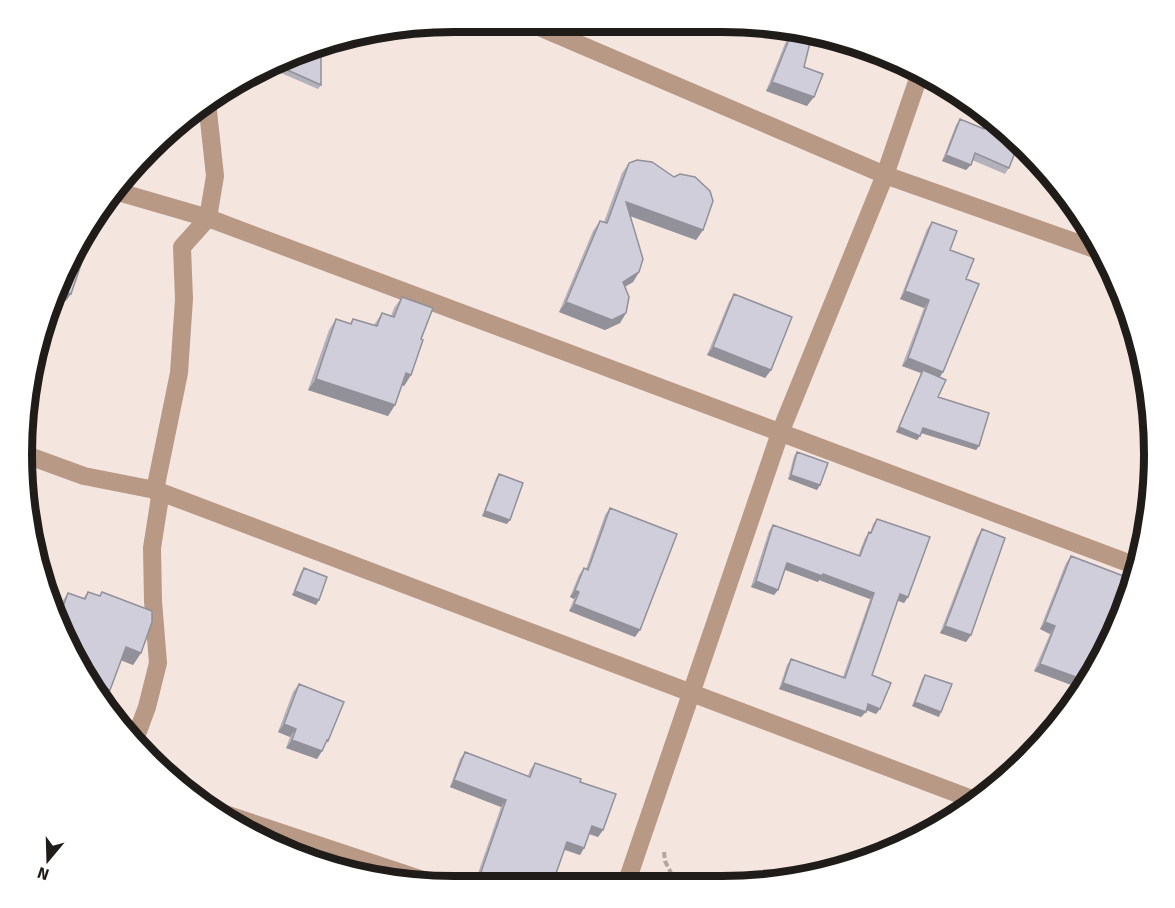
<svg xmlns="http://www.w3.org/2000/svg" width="1175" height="908" font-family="Signika,sans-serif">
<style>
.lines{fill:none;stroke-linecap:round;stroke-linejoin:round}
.path{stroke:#b2a7a1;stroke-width:4;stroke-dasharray:6 3;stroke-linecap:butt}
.street{stroke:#b89985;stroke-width:18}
.wall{fill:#b3b1bc}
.shaded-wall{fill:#929099}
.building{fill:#d0cedb;stroke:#929099;stroke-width:1.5}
.rim{fill:none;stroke:#201c19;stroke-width:8}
</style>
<rect width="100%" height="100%" fill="#f4e6df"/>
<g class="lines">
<!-- path -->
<path class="path" d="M 664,852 L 665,861 L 677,885"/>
<!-- street -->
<path class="street" d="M 525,21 L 885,175 L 1103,252
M 115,191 L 208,218 L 1139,567
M 21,453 L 84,476 L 155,490 L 977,801
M 134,742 L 147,707 L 158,663 L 153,601 L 152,548 L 160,497 L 155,490 L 179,373 L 184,299 L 182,247 L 208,218 L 215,176 L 207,102
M 207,808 L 423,880
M 626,884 L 780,433 L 885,175 L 919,76"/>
</g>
<!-- wall -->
<path class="wall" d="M 754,23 L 812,34 L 804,67 L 807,106 L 766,91 L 786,41 L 753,28 Z
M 314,47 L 321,85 L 318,89 L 267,67 Z
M 988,114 L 1019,142 L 1009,168 L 1005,174 L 972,160 L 966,170 L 942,161 L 956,125 L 960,119 L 982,128 Z
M 629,163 L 703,230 L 696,240 L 630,216 L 639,272 L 633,282 L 624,287 L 626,313 L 620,323 L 605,330 L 559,312 L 593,231 L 600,221 L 604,222 L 622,173 Z
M 932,222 L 950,250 L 966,279 L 943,372 L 939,377 L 938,397 L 979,446 L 976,450 L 922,433 L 917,440 L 896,432 L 921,373 L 902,366 L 924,308 L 900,299 L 927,229 Z
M 734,294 L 771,370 L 765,378 L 707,355 L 729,302 Z
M 402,297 L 421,339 L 411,375 L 404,386 L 402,385 L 395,405 L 388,416 L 308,390 L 329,330 L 336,319 L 350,324 L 353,319 L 374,325 L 382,313 L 391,316 L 394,308 Z
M 797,452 L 820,485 L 817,490 L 788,479 L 794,456 Z
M 499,474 L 507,524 L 482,516 L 496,478 Z
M 610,508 L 635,637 L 569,611 L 574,599 L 570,597 L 579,575 L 584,568 L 586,569 L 605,515 Z
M 1149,509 L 1146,524 L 1143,523 Z
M 877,519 L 908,597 L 904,603 L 897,600 L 872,675 L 876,714 L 866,710 L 861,717 L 779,689 L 787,665 L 791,659 L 843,677 L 870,599 L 819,580 L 818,582 L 785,570 L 778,590 L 774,595 L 751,587 L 769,531 L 773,525 L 858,556 L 865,538 L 869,532 L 870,533 L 873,524 Z
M 982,529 L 971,635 L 966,642 L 940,633 L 977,537 Z
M 1071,556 L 1109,645 L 1082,689 L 1034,671 L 1050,634 L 1040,629 L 1066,563 Z
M 304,568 L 319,600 L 316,605 L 292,595 L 301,572 Z
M 88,592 L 99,596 L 102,592 L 141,653 L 133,665 L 121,660 L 102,701 L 79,671 L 56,615 L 60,605 L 68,593 L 83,599 Z
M 925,675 L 939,717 L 912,706 L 922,679 Z
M 299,684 L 322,751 L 317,759 L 286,748 L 290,737 L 278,732 L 293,692 Z
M 465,752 L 528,776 L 530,770 L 535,763 L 580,782 L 603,830 L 598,837 L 589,834 L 584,848 L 580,855 L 564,849 L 553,882 L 482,881 L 476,879 L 501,807 L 450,787 L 460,759 Z"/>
<!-- shaded-wall -->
<path class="shaded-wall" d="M 756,23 L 785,29 L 792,32 L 786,41 L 753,28 Z
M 772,82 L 814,97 L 807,106 L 766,91 Z
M 946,155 L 971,165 L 966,170 L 942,161 Z
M 626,202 L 703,230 L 696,240 L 619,212 Z
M 639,272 L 633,282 L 616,292 L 623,282 Z
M 57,290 L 71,294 L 66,301 L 54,297 Z
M 905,291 L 929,300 L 924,308 L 900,299 Z
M 566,302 L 626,313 L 620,323 L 605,330 L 559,312 Z
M 713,347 L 771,370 L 765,378 L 707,355 Z
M 908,358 L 943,372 L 938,380 L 923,370 L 921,373 L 902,366 Z
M 406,373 L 411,375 L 404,386 L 398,384 Z
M 316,379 L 395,405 L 388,416 L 308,390 Z
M 899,427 L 920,436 L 917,440 L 896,432 Z
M 923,428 L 979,446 L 976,450 L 921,433 Z
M 791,475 L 820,485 L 817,490 L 788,479 Z
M 485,511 L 510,520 L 507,524 L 482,516 Z
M 787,563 L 823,574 L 874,593 L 870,599 L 819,580 L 818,582 L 783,569 Z
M 756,581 L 778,590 L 774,595 L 751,587 Z
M 575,590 L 579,592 L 574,599 L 570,597 Z
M 295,591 L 319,600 L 316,605 L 292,595 Z
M 900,594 L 908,597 L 904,603 L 896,600 Z
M 574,604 L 640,630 L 635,637 L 569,611 Z
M 1045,622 L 1055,626 L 1050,634 L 1040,629 Z
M 945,626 L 971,635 L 966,642 L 940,633 Z
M 126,647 L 141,653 L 133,665 L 118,659 Z
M 76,663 L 83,665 L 79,670 Z
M 1040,664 L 1087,681 L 1082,689 L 1034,671 Z
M 80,672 L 87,675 L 85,678 Z
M 88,682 L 110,690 L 102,701 Z
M 783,683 L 866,712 L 861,717 L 779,689 Z
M 915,702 L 941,712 L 939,717 L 912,706 Z
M 868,704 L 880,709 L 876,714 L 864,709 Z
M 284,724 L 296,729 L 290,737 L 278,732 Z
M 292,740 L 322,751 L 317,759 L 286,748 Z
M 454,780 L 506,800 L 501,807 L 450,787 Z
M 592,826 L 603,830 L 598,837 L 587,833 Z
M 567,842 L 584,848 L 580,855 L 562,849 Z
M 481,872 L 507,881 L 482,881 L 476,879 Z"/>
<!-- building -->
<path class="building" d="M 785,29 L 812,34 L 804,67 L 823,74 L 814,97 L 772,82 L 792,32 Z
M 314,47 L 321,51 L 321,85 L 274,64 Z
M 989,115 L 1019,142 L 1009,168 L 975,153 L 971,165 L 946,155 L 960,119 L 984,129 Z
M 637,160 L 652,162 L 674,177 L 680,174 L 695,177 L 710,191 L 713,201 L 703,230 L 626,202 L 643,259 L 639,272 L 623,282 L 629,297 L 626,313 L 612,320 L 566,302 L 600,221 L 607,223 L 629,163 Z
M 93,219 L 96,220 L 71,294 L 57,290 L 79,238 Z
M 932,222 L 957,231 L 950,250 L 974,259 L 966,279 L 979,284 L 943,372 L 908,358 L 929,300 L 905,291 Z
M 734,294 L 792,317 L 771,370 L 713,347 Z
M 402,297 L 433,308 L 421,339 L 423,340 L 411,375 L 406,373 L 395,405 L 316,379 L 336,319 L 351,324 L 353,319 L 377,326 L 382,313 L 394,317 Z
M 923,370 L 946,380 L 938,397 L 989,413 L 979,446 L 923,428 L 920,436 L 899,427 Z
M 797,452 L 828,463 L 820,485 L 791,475 Z
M 499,474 L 523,483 L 510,520 L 485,511 Z
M 610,508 L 677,534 L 640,630 L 574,604 L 579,592 L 575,590 L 584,568 L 588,570 Z
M 877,519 L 930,537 L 908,597 L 900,594 L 872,675 L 891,683 L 880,709 L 868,704 L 866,712 L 783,683 L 791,659 L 845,678 L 874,593 L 823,574 L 822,576 L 787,563 L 778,590 L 756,581 L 773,525 L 860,556 L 869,532 L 871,533 Z
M 982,529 L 1005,538 L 971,635 L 945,626 Z
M 1071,556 L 1134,580 L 1109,645 L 1087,681 L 1040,664 L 1055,626 L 1045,622 Z
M 304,568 L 327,577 L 319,600 L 295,591 Z
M 88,592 L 100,596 L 102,592 L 152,611 L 152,622 L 141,653 L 126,647 L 110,690 L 88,682 L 86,679 L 87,675 L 80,672 L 83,665 L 76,663 L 71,650 L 73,645 L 68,643 L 58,620 L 68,593 L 85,599 Z
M 925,675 L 952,684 L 941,712 L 915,702 Z
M 299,684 L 344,702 L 328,741 L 327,740 L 322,751 L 292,740 L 296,729 L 284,724 Z
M 465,752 L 530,777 L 535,763 L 581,779 L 580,782 L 616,794 L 603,830 L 592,826 L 584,848 L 567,842 L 553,882 L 507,881 L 481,872 L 506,800 L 454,780 Z"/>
<!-- crop -->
<path d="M0 0H1175V908H0ZM454 32H722A422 422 0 0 1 1144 454V454A422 422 0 0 1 722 876H454A422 422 0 0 1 32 454V454A422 422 0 0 1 454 32Z" fill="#fff" fill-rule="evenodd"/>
<path class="rim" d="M454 32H722A422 422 0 0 1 1144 454V454A422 422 0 0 1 722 876H454A422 422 0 0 1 32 454V454A422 422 0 0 1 454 32Z"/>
<!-- north arrow -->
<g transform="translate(48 860) rotate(199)" stroke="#ffffff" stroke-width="4.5" paint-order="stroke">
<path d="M0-4.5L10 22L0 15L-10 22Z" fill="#201c19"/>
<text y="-9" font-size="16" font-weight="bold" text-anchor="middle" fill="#201c19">N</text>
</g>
</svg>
